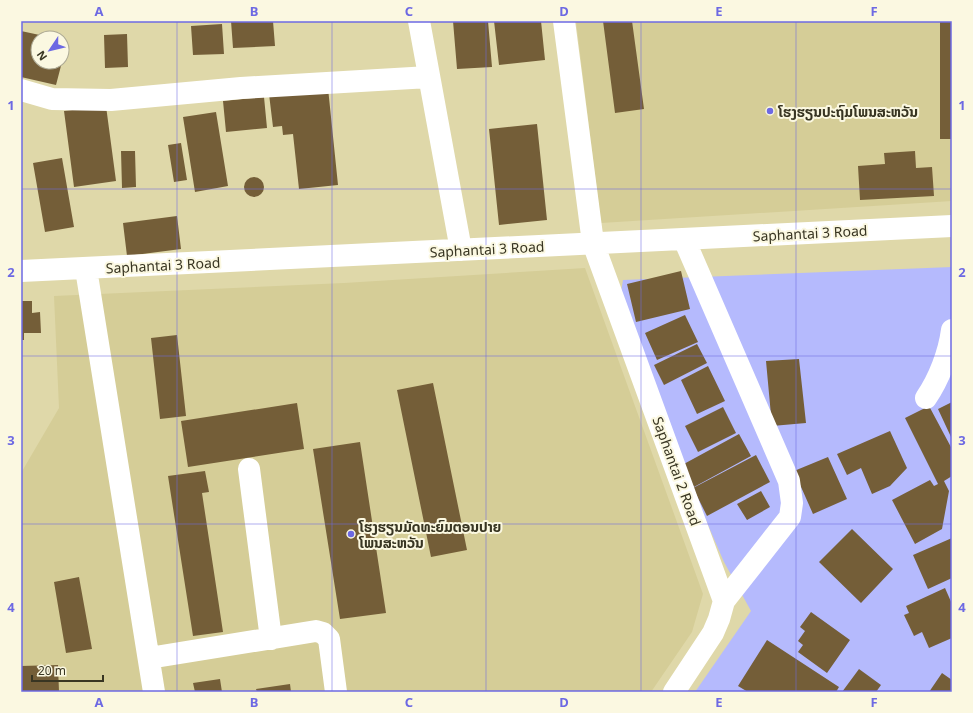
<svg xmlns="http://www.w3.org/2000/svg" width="973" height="713" font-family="'Noto Sans','Noto Sans Lao',sans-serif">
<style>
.built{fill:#d5cd97}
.green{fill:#b5bafd}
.building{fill:#745e38}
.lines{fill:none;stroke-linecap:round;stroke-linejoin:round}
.minor{stroke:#fff;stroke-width:22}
.grid{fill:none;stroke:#6d69e3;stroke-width:1;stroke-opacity:0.55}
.poi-dot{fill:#6d69e3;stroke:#fbf8e1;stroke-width:1.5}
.labels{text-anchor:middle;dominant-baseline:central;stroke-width:4;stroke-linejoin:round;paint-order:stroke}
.poi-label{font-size:14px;font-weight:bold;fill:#383522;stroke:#fbf8e1;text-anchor:start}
.street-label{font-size:14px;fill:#383522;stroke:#fbf8e1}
.neatline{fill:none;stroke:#6d69e3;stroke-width:1.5}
.grid-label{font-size:13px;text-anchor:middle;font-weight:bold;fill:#6d69e3}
</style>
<rect width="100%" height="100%" fill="#dfd8a9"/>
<!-- built -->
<path class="built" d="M 576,21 L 952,21 L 952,201 L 601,223 Z
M 585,268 L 703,594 L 692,632 L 651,692 L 21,692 L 21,473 L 59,408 L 54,296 L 344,283 Z"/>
<!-- green -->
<path class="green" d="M 952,267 L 952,692 L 695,692 L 751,611 L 724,562 L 682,465 L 621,292 L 623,280 Z"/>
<!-- building -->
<path class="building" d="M 231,21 L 273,21 L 275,46 L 233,48 Z
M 453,21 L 488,21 L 492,67 L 457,69 Z
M 494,21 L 541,21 L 545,60 L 499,65 Z
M 603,21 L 632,21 L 644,109 L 615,113 Z
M 940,21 L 952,21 L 952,139 L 940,139 Z
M 222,24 L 224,54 L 193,55 L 191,26 Z
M 21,31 L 49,37 L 38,38 L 38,62 L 62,62 L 56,85 L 21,77 Z
M 127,34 L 128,67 L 105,68 L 104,35 Z
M 62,41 L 67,42 L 63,59 L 62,59 Z
M 328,88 L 338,185 L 299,189 L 293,134 L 283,135 L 282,126 L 273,127 L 269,94 Z
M 264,97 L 267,128 L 226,132 L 223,101 Z
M 106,106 L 116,181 L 74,187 L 64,111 Z
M 216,112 L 228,186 L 195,192 L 183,117 Z
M 537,124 L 547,220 L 499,225 L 489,129 Z
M 181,143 L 187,180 L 174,182 L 168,145 Z
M 121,151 L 135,151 L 136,187 L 122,188 Z
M 915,151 L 916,168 L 932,167 L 934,196 L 860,200 L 858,166 L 885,164 L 884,153 Z
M 62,158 L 74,227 L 45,232 L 33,163 Z
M244 187a10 10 0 1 1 20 0a10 10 0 1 1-20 0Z
M 177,216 L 181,249 L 127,256 L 123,223 Z
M 681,271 L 690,309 L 636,322 L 627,284 Z
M 21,301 L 32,301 L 32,313 L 40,312 L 41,333 L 24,333 L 24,340 L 21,340 Z
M 685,315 L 698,342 L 657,360 L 645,333 Z
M 177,335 L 186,416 L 160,419 L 151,338 Z
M 697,344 L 707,363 L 664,385 L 654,365 Z
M 799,359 L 806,423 L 772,426 L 766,361 Z
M 708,366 L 725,401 L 697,414 L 681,380 Z
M 433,383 L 467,550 L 431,557 L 397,390 Z
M 952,402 L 952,437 L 951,437 L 938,409 Z
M 297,403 L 304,449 L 188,467 L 181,421 Z
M 929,406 L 952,449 L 952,476 L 944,481 L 949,491 L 942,529 L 915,544 L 892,500 L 930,480 L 934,486 L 938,484 L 905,418 Z
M 723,407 L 736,433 L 698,452 L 685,426 Z
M 890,431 L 907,468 L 890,486 L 872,494 L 861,468 L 847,475 L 837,454 Z
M 739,434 L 751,456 L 694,487 L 682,465 Z
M 360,442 L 386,613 L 340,619 L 313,449 Z
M 756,455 L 770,482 L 707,516 L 693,488 Z
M 828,457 L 847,499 L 813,514 L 794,471 Z
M 205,471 L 209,492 L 202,493 L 223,632 L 193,636 L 168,476 Z
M 761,491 L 770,507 L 747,520 L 737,504 Z
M 852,529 L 893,569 L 861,603 L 819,562 Z
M 952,538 L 952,578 L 928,589 L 913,555 Z
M 79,577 L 92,649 L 66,653 L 54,582 Z
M 945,588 L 952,604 L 952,638 L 929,648 L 922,632 L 914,636 L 904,615 L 909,613 L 906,606 Z
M 811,612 L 850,640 L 827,673 L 798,652 L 803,645 L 798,641 L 805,631 L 800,627 Z
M 767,640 L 839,687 L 836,692 L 748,692 L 738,686 Z
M 58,665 L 59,692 L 21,692 L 21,666 Z
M 859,669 L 881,685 L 876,692 L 842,692 Z
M 942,673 L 952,680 L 952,692 L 929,692 Z
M 220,679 L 222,692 L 195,692 L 193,683 Z
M 290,684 L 291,692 L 257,692 L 256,689 Z"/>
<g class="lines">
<!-- minor -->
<path class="minor" d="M 419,21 L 461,250
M 564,21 L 593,243 L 724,601 L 719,619 L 713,633 L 674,692
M 21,90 L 52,99 L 111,100 L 241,88 L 429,77
M 684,239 L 789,481 L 792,503 L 790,517 L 724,601
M 86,269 L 154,692
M 21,271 L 952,226
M 926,398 C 939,379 949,353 952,330
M 249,469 L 271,639
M 149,658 L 316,631 L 323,633 L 329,639 L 336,692"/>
</g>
<!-- grid -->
<path class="grid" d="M 177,21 L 177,692M 332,21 L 332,692M 486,21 L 486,692M 641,21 L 641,692M 796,21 L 796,692M 21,189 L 952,189M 21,356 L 952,356M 21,524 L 952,524"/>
<!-- markers -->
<g class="poi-dot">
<circle cx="770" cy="111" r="4"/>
<circle cx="351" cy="534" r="4"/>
</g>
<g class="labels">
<!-- poi labels -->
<g class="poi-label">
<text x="778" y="111">ໂຮງຮຽນປະຖົມໂພນສະຫວັນ</text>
<text x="359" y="526">ໂຮງຮຽນມັດທະຍົມຕອນປາຍ<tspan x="359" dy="16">ໂພນສະຫວັນ</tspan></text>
</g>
<!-- street labels -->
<g class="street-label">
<text transform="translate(810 233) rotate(-3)">Saphantai 3 Road</text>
<text transform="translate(487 249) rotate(-3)">Saphantai 3 Road</text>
<text transform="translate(163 265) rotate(-3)">Saphantai 3 Road</text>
<text transform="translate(677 471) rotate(70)">Saphantai 2 Road</text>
</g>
</g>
<!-- border -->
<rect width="973" height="713" fill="none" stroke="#fbf8e1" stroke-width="44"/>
<!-- north arrow -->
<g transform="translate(50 50) rotate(235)"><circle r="19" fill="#fbf8e1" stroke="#adaa95"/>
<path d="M0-3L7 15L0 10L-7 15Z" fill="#6d69e3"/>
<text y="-6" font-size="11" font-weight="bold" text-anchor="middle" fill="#383522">N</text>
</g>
<!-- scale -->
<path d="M32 675v6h71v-6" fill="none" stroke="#383522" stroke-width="2"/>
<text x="38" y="675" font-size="12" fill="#383522" stroke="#fbf8e1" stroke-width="3" paint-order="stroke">20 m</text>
<rect x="22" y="22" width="929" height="669" class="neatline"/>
<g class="grid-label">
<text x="99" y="16">A</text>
<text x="254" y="16">B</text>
<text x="409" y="16">C</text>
<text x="564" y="16">D</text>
<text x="719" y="16">E</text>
<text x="874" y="16">F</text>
<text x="11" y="110">1</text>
<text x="962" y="110">1</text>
<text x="11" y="277">2</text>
<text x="962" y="277">2</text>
<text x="11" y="445">3</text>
<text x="962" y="445">3</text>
<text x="11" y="612">4</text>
<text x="962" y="612">4</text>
<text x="99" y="707">A</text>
<text x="254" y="707">B</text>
<text x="409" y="707">C</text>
<text x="564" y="707">D</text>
<text x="719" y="707">E</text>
<text x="874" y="707">F</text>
</g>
</svg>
